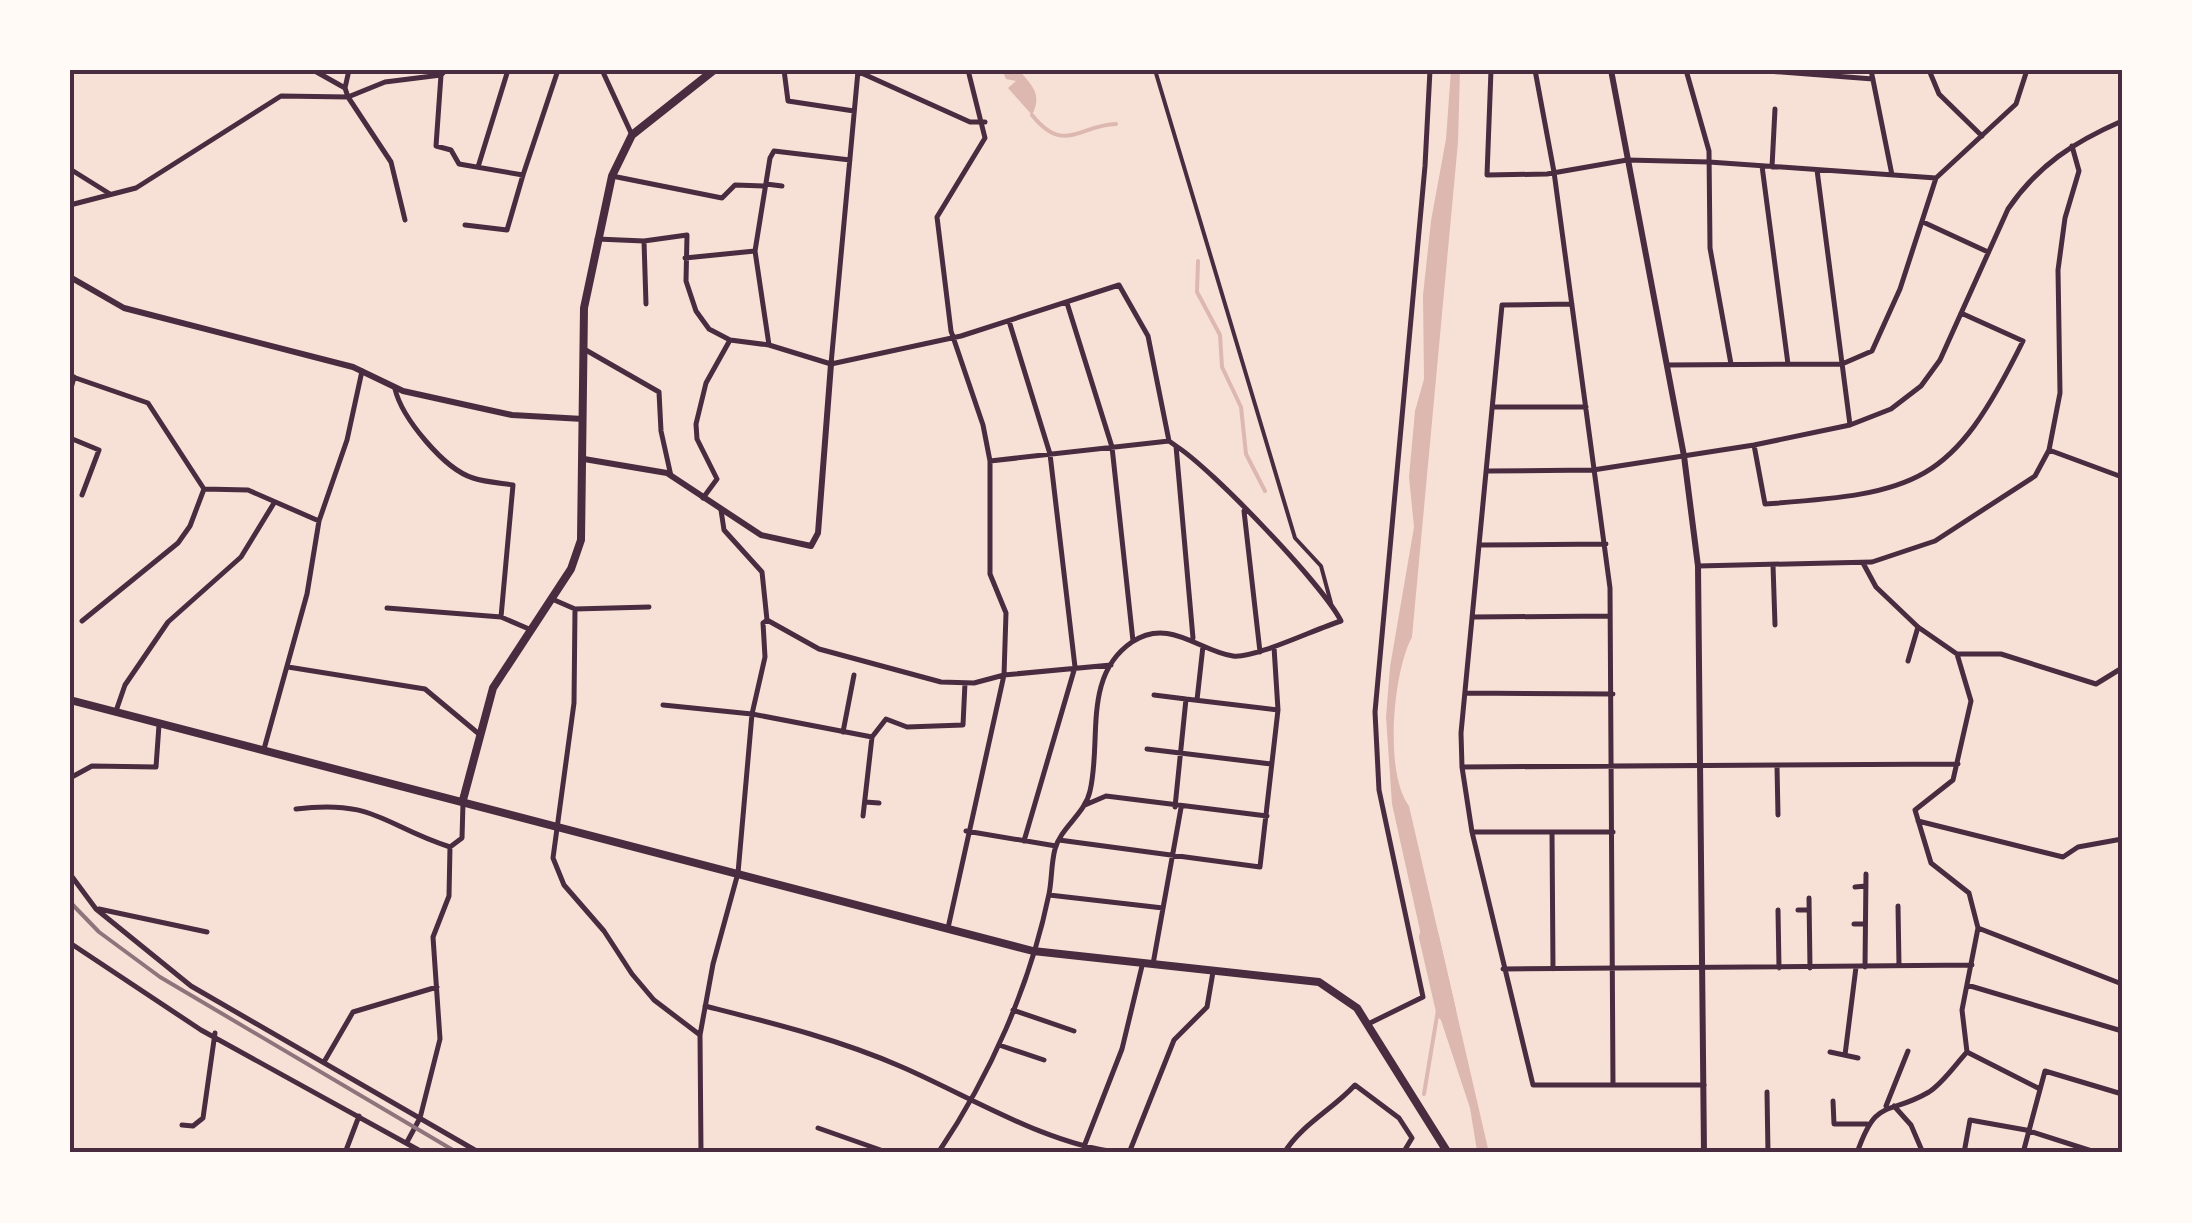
<svg xmlns="http://www.w3.org/2000/svg" width="2192" height="1223" font-family="'DejaVu Sans',sans-serif">
<style>
.water{fill:#dcb8b0}
.lines{fill:none;stroke-linecap:round;stroke-linejoin:round}
.stream{stroke:#dcb8b0;stroke-width:4}
.river{stroke:#dcb8b0;stroke-width:20}
.pedestrian{stroke:#4a2c40;stroke-width:4}
.minor{stroke:#4a2c40;stroke-width:5}
.tertiary{stroke:#4a2c40;stroke-width:6}
.secondary{stroke:#4a2c40;stroke-width:8}
.rail{stroke:#8f747c;stroke-width:4}
.neatline{fill:none;stroke:#4a2c40;stroke-width:4}
</style>
<rect width="100%" height="100%" fill="#f7e1d7"/>
<!-- water -->
<path class="water" d="M 1002,70 L 1019,70 C 1031,85 1043,93 1032,115 L 1008,88 L 1016,81 L 1006,79 Z
M 1451,70 L 1460,70 L 1458,142 L 1412,637 C 1393,672 1384,773 1409,806 L 1489,1153 L 1477,1151 L 1470,1108 L 1435,1002 L 1440,984 L 1428,939 L 1421,935 L 1392,804 L 1386,717 L 1390,667 L 1414,527 L 1409,477 L 1415,411 L 1424,379 L 1423,295 L 1431,221 L 1446,139 Z"/>
<g class="lines">
<!-- stream -->
<path class="stream" d="M 1032,115 C 1064,155 1079,125 1116,124
M 1198,261 L 1197,292 L 1220,335 L 1222,367 L 1241,407 L 1246,454 L 1265,491
M 1424,1094 L 1438,1010"/>
<!-- river -->
<path class="river" d="M 1429,937 L 1446,1011"/>
<!-- pedestrian -->
<path class="pedestrian" d="M 1155,70 L 1295,538 L 1321,566 L 1331,603"/>
<!-- minor -->
<path class="minor" d="M 313,70 L 345,88
M 349,70 L 345,88 L 348,97 L 391,162 L 405,220
M 602,70 L 632,135
M 784,70 L 788,101 L 854,111
M 1491,70 L 1487,175 L 1547,174 L 1627,160 L 1709,162 L 1936,178
M 1535,70 L 1554,172 L 1610,588 L 1613,1085
M 1686,70 L 1709,151 L 1710,248 L 1731,364
M 1754,70 L 1873,79
M 1871,70 L 1892,175
M 1929,70 L 1939,94 L 1982,136
M 859,72 L 970,122 L 985,122
M 441,75 L 436,146 L 451,150 L 459,164 L 523,175 L 558,70
M 1762,166 L 1788,364
M 478,167 L 508,70
M 1772,167 L 1775,109
M 70,169 L 110,194
M 1817,170 L 1850,425
M 612,176 L 722,198 L 735,185 L 765,186
M 766,184 L 782,186
M 70,205 L 136,188 L 281,96 L 348,97 L 385,82 L 441,75 L 446,70
M 1923,222 L 1988,252
M 465,225 L 507,230 L 523,175
M 597,239 L 644,241 L 687,235 L 686,281 L 696,311 L 709,329 L 730,340 L 769,345 L 831,364 L 961,336 L 1119,285 L 1148,336 L 1169,441 L 1176,446 L 1193,638
M 644,241 L 646,304
M 685,258 L 755,251
M 1067,303 L 1112,447 L 1133,641
M 1572,304 L 1502,305 L 1461,733 L 1462,767 L 1472,832 L 1533,1085 L 1704,1085
M 1009,321 L 1050,454 L 1075,667 L 1024,841
M 769,345 L 755,251 L 770,158 L 774,151 L 850,160
M 584,349 L 659,392 L 661,431 L 671,476
M 831,364 L 858,71
M 1667,365 L 1842,364 L 1872,351 L 1900,289 L 1936,178 L 2016,104 L 2027,70
M 70,376 L 148,403 L 204,489
M 395,389 C 402,418 444,469 473,478 C 485,482 500,483 513,485 L 501,617
M 70,392 L 74,377
M 1494,407 L 1586,407
M 70,438 L 99,450 L 82,495
M 1754,445 L 1765,504 C 1919,493 1952,485 2023,341 L 1961,313
M 2049,450 L 2122,477
M 990,461 L 1169,441
M 1487,471 L 1593,470 L 1754,445 L 1850,425 L 1891,409 L 1921,386 L 1940,360 L 2008,209 C 2038,165 2074,142 2122,121
M 204,489 L 248,490 L 319,521
M 703,498 L 717,479 L 697,439 L 696,424 L 706,383 L 730,340
M 721,510 L 724,530 L 762,572 L 767,620 L 819,649 L 941,682 L 974,683 L 1004,675 L 1111,665
M 1244,511 L 1260,652
M 1480,545 L 1606,544
M 1773,565 L 1775,625
M 1698,566 L 1872,562 L 1935,541 L 2035,476 L 2049,450 L 2060,393 L 2058,270 L 2065,218 L 2079,171 L 2072,146
M 552,599 L 575,609 L 649,607
M 387,608 L 501,617 L 529,629
M 575,609 L 574,703 L 553,858 L 564,885 L 604,931 L 632,974 L 654,1000 L 700,1035
M 1473,617 L 1610,616
M 82,621 L 178,543 L 190,526 L 204,489
M 1957,654 L 2001,654 L 2096,684 L 2122,668
M 1908,661 L 1918,627
M 288,667 L 425,689 L 479,734
M 1466,693 L 1613,694
M 1154,695 L 1186,699
M 1197,700 L 1203,646
M 663,705 L 752,714 L 872,737
M 116,711 L 125,685 L 168,622 L 241,557 L 274,503
M 843,732 L 854,675
M 264,749 L 307,594 L 319,521 L 347,440 L 362,371
M 1147,749 L 1271,764
M 1777,766 L 1778,815
M 1462,767 L 1958,764
M 70,778 L 92,766 L 156,767 L 159,725
M 865,802 L 879,803
M 1085,805 L 1106,796 L 1267,816
M 1175,807 L 1186,699 L 1278,710
M 296,809 C 375,799 384,826 450,847 L 462,838 L 463,803
M 863,816 L 872,737 L 886,719 L 907,727 L 963,725 L 965,683
M 1918,821 L 2063,857 L 2078,847 L 2122,839
M 966,831 L 1056,846
M 1472,832 L 1613,832
M 1552,832 L 1553,969
M 1059,840 L 1260,867 L 1278,710 L 1274,647
M 70,874 L 96,909 L 191,986 L 480,1153
M 1855,887 L 1866,886
M 1049,895 L 1163,908
M 1809,898 L 1810,968
M 1898,906 L 1899,966
M 99,909 L 207,932
M 1778,910 L 1779,968
M 1798,910 L 1809,910
M 1854,924 L 1865,924
M 948,928 L 1004,675 L 1006,613 L 990,574 L 990,461 L 983,425 L 951,331 L 937,217 L 985,138 L 968,70
M 1978,928 L 2122,984
M 70,943 L 201,1030 L 424,1153
M 1153,964 L 1181,808
M 1865,967 L 1866,874
M 1503,969 L 1972,965
M 1967,985 L 2122,1031
M 705,1006 C 772,1023 838,1039 902,1067 C 973,1098 1045,1144 1121,1153
M 1013,1010 L 1074,1031
M 1368,1024 L 1423,997 L 1379,790 L 1375,712 L 1425,166 L 1430,70
M 999,1045 L 1044,1060
M 1830,1052 L 1858,1058
M 1967,1052 L 2040,1089
M 1845,1055 L 1856,967
M 324,1062 L 353,1012 L 437,987
M 1767,1092 L 1768,1153
M 1833,1101 L 1834,1124 L 1867,1124
M 1886,1106 L 1908,1051
M 1894,1106 L 1911,1125 L 1923,1153
M 182,1125 L 193,1126 L 203,1118 L 215,1033
M 818,1128 L 889,1153
M 407,1142 L 420,1118 L 440,1039 L 433,937 L 449,896 L 450,847
M 1083,1149 L 1122,1049 L 1142,966
M 345,1153 L 359,1116
M 701,1153 L 700,1035 L 713,964 L 738,873 L 752,714 L 765,657 L 763,623 L 767,620
M 938,1153 C 990,1076 1030,986 1049,894 C 1052,880 1051,864 1055,849 C 1061,827 1085,814 1090,791 C 1102,741 1082,676 1132,642 C 1169,617 1199,651 1233,656 C 1254,659 1315,629 1341,621 C 1322,584 1211,468 1176,446
M 1129,1153 L 1174,1040 L 1207,1007 L 1213,972
M 1284,1153 C 1302,1124 1332,1110 1355,1085 L 1399,1118 L 1412,1138 L 1403,1153
M 1857,1153 C 1877,1096 1886,1117 1929,1092 C 1943,1083 1955,1065 1967,1052 L 1962,1010 L 1978,928 L 1969,893 L 1931,863 L 1915,810 L 1953,780 L 1971,701 L 1957,654 L 1918,627 L 1876,587 L 1863,563
M 1964,1153 L 1970,1120 L 2026,1130 L 2098,1153
M 2023,1153 L 2045,1071 L 2122,1094"/>
<!-- tertiary -->
<path class="tertiary" d="M 1611,70 L 1684,456 L 1698,566 L 1704,1153
M 70,277 L 124,308 L 353,367 L 403,391 L 512,415 L 583,419
M 584,459 L 667,473 L 761,535 L 811,546 L 818,533 L 831,364"/>
<!-- secondary -->
<path class="secondary" d="M 70,700 L 1033,951 L 1319,982 L 1357,1008 L 1448,1153
M 463,800 L 493,688 L 571,569 L 581,540 L 584,308 L 612,176 L 632,135 L 714,70"/>
<!-- rail -->
<path class="rail" d="M 70,902 L 99,932 L 160,977 L 458,1153"/>
</g>
<!-- border -->
<rect width="2192" height="1223" fill="none" stroke="#fffaf5" stroke-width="145"/>
<rect x="72" y="72" width="2048" height="1078" class="neatline"/>
</svg>
